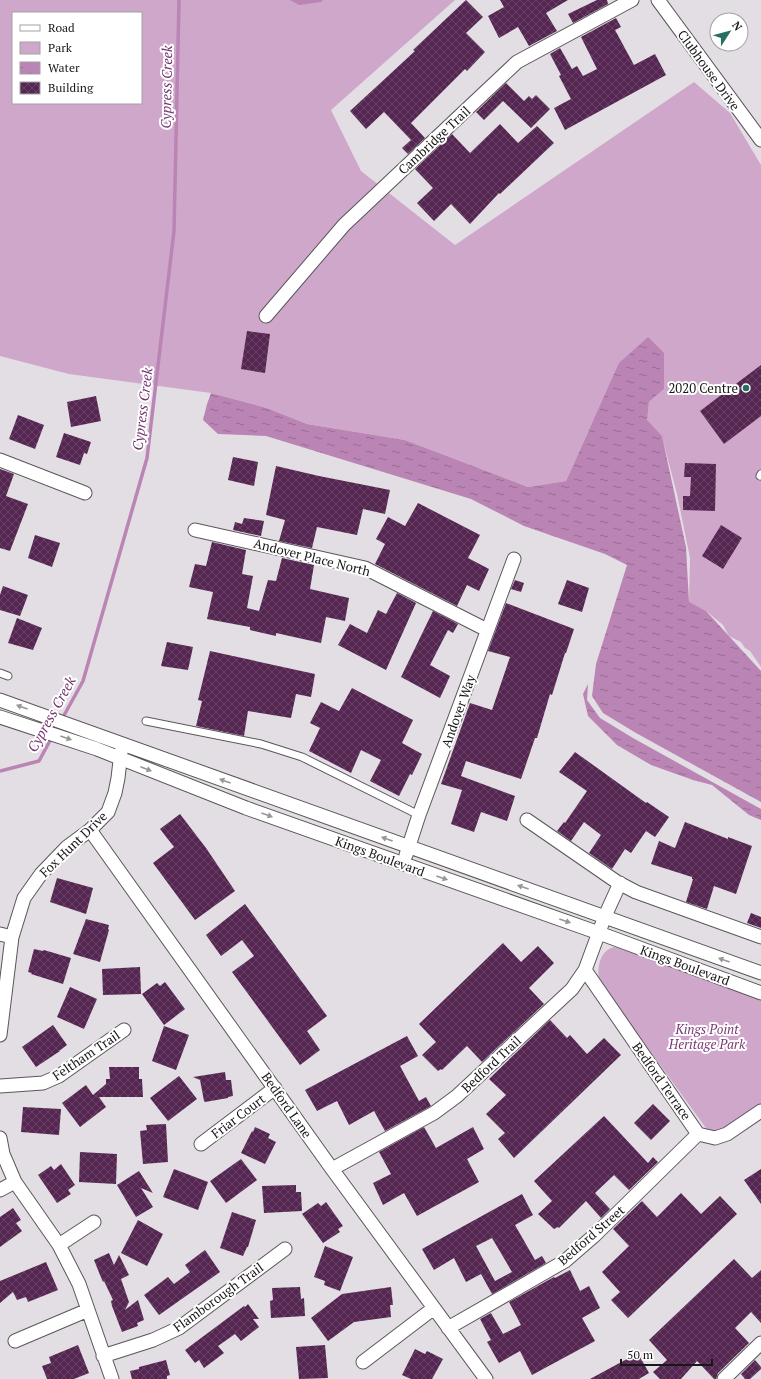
<svg xmlns="http://www.w3.org/2000/svg" width="761" height="1379" font-family="'PT Serif',serif">
<style>
.green{fill:#cfa7ca;fill-rule:evenodd}
.water{fill:url(#water-ripples)}
.lines{fill:none;stroke-linecap:round;stroke-linejoin:round}
.stream{stroke:#ba85b4;stroke-width:3.5}
.building{fill:url(#building-cross-hatch);fill-rule:evenodd}
.service-casing{stroke:#5a565a;stroke-width:9}
.minor-casing{stroke:#5a565a;stroke-width:15}
.service{stroke:#fff;stroke-width:7}
.minor{stroke:#fff;stroke-width:13}
.oneway{fill:#989798}
.poi-dot{fill:#276d61;stroke:#fff;stroke-width:1.5}
.labels{text-anchor:middle;dominant-baseline:central;stroke-width:4;stroke-linejoin:round;paint-order:stroke}
.street-label{font-size:13px;fill:#191719;stroke:#fff}
.poi-label{font-size:13px;fill:#191719;stroke:#fff;text-anchor:end}
.park-label{font-size:13px;font-style:italic;fill:#7a3975;stroke:#fff}
.water-label{font-size:14px;font-style:italic;fill:#743470;stroke:#fff}
</style>
<defs>
<pattern id="water-ripples" width="26" height="14" patternUnits="userSpaceOnUse"><rect width="26" height="14" fill="#ba85b4"/><path d="M2 4q2-2 4 0t4 0M15 11q2-2 4 0t4 0" fill="none" stroke="#966c92"/></pattern>
<pattern id="building-cross-hatch" width="8" height="8" patternUnits="userSpaceOnUse"><rect width="8" height="8" fill="#542651"/><path d="M0 0l8 8M0 8l8-8" fill="none" stroke="#684366"/></pattern>
</defs>
<rect width="100%" height="100%" fill="#e3dee3"/>
<!-- green -->
<path class="green" d="M 0,0 L 455,0 L 331,110 L 361,171 L 455,245 L 694,82 L 730,113 L 761,165 L 761,667 L 750,651 L 745,648 L 741,642 L 729,636 L 723,625 L 706,611 L 689,603 L 690,558 L 677,494 L 662,437 L 646,421 L 649,402 L 664,389 L 664,353 L 593,421 L 566,481 L 528,487 L 405,440 L 307,424 L 267,408 L 211,393 L 69,374 L 0,356 ZM 13,13 L 141,13 L 141,103 L 13,103 Z
M 614,947 L 619,948 L 761,998 L 761,1107 L 724,1131 L 712,1132 L 706,1128 L 599,981 C 597,968 599,951 614,947 Z"/>
<!-- water -->
<path class="water" d="M 290,0 L 323,0 L 321,2 L 299,5 Z
M 648,337 L 664,353 L 664,389 L 649,402 L 647,420 L 662,436 L 686,547 L 689,602 L 706,611 L 761,671 L 761,802 L 636,733 L 603,713 L 592,696 L 596,664 L 627,565 L 605,554 L 524,526 L 471,499 L 266,436 L 218,434 L 203,420 L 207,404 L 211,393 L 267,408 L 307,424 L 405,440 L 528,487 L 566,481 L 619,363 Z
M 588,684 L 587,700 L 600,718 L 633,738 L 761,809 L 761,820 L 749,815 L 712,785 L 693,780 L 651,765 L 617,745 L 588,716 L 583,694 Z"/>
<g class="lines">
<!-- stream -->
<path class="stream" d="M 62,719 L 83,681 L 147,458 L 174,231 L 179,0
M 0,771 L 39,761 L 59,724"/>
</g>
<!-- building -->
<path class="building" d="M 466,0 L 483,17 L 466,33 L 485,52 L 467,71 L 465,69 L 411,123 L 425,138 L 408,154 L 402,148 L 411,140 L 384,112 L 366,129 L 350,111 L 415,51 L 413,50 Z
M 500,0 L 568,0 L 546,13 L 557,31 L 529,46 L 518,27 L 499,38 L 488,16 L 504,7 Z
M 597,0 L 607,0 L 608,4 L 573,23 L 568,14 Z
M 616,18 L 621,27 L 615,30 L 634,65 L 655,54 L 666,75 L 565,130 L 554,108 L 571,99 L 559,76 L 561,75 L 550,54 L 560,48 L 572,69 L 577,66 L 583,76 L 597,69 L 581,37 Z
M 506,83 L 524,101 L 529,96 L 532,99 L 536,95 L 550,109 L 531,128 L 503,101 L 484,120 L 476,112 Z
M 500,124 L 518,143 L 537,126 L 554,143 L 500,194 L 499,193 L 470,224 L 451,204 L 434,221 L 417,203 L 433,188 L 415,169 L 452,134 L 470,153 Z
M 247,331 L 270,334 L 265,373 L 241,369 Z
M 761,365 L 761,416 L 724,444 L 700,411 Z
M 96,396 L 101,421 L 71,427 L 67,402 Z
M 18,415 L 44,425 L 35,449 L 9,439 Z
M 64,433 L 91,442 L 87,454 L 84,453 L 80,465 L 56,457 Z
M 233,457 L 258,462 L 254,486 L 228,480 Z
M 685,463 L 716,464 L 715,511 L 683,510 L 683,496 L 690,496 L 691,477 L 684,477 Z
M 276,466 L 319,476 L 390,490 L 385,514 L 363,509 L 357,535 L 317,527 L 312,548 L 279,541 L 285,520 L 266,515 Z
M 0,469 L 14,474 L 6,496 L 28,504 L 10,551 L 0,548 Z
M 418,503 L 480,535 L 468,558 L 489,569 L 479,591 L 467,585 L 457,606 L 375,564 L 385,544 L 376,539 L 388,517 L 405,526 Z
M 244,518 L 264,521 L 261,536 L 233,530 L 235,522 L 242,524 Z
M 721,525 L 742,538 L 723,569 L 702,556 Z
M 35,535 L 60,543 L 52,567 L 28,558 Z
M 212,542 L 246,550 L 242,574 L 253,576 L 247,608 L 259,611 L 268,580 L 276,581 L 282,558 L 314,565 L 310,589 L 349,598 L 345,621 L 326,617 L 321,643 L 276,633 L 276,636 L 250,630 L 250,627 L 207,619 L 213,592 L 189,587 L 195,564 L 206,566 Z
M 515,580 L 524,583 L 521,592 L 511,589 Z
M 567,580 L 589,588 L 582,612 L 558,604 Z
M 3,586 L 28,595 L 20,616 L 0,610 L 0,595 Z
M 397,593 L 416,603 L 386,670 L 338,645 L 350,624 L 367,633 L 378,610 L 386,614 Z
M 506,603 L 574,629 L 566,653 L 565,653 L 552,695 L 550,694 L 537,738 L 535,738 L 521,779 L 466,761 L 461,776 L 515,796 L 507,821 L 481,812 L 474,832 L 451,824 L 462,790 L 441,784 L 470,703 L 492,710 L 510,657 L 488,651 Z
M 433,611 L 458,624 L 453,633 L 448,630 L 430,665 L 450,676 L 440,698 L 401,677 Z
M 17,618 L 42,628 L 33,650 L 8,643 Z
M 167,642 L 193,647 L 188,670 L 161,666 Z
M 210,651 L 315,674 L 311,697 L 296,694 L 291,718 L 248,711 L 244,736 L 196,726 L 202,701 L 198,700 Z
M 352,688 L 413,720 L 402,743 L 422,754 L 412,775 L 410,774 L 399,796 L 370,781 L 381,760 L 361,750 L 351,773 L 309,751 L 320,728 L 310,723 L 321,702 L 339,711 Z
M 575,752 L 646,803 L 647,802 L 669,817 L 655,837 L 646,831 L 631,853 L 625,849 L 612,869 L 589,853 L 601,835 L 584,822 L 571,841 L 557,831 L 564,822 L 565,823 L 587,791 L 559,772 Z
M 180,814 L 206,848 L 235,891 L 195,920 L 153,863 L 174,847 L 160,829 Z
M 685,822 L 728,839 L 728,837 L 752,846 L 736,894 L 714,886 L 707,909 L 686,902 L 693,879 L 692,879 L 692,877 L 651,864 L 659,841 L 675,848 Z
M 57,878 L 93,888 L 86,914 L 50,902 Z
M 245,904 L 327,1016 L 307,1031 L 320,1050 L 300,1065 L 232,972 L 254,956 L 242,940 L 221,956 L 206,935 Z
M 751,913 L 761,917 L 761,928 L 747,923 Z
M 86,919 L 109,925 L 108,929 L 109,930 L 100,962 L 73,954 Z
M 503,943 L 521,962 L 538,946 L 554,963 L 529,988 L 544,1004 L 482,1062 L 467,1046 L 442,1070 L 441,1069 L 438,1071 L 422,1055 L 436,1042 L 419,1024 Z
M 34,949 L 43,951 L 44,950 L 71,958 L 63,984 L 31,974 L 32,973 L 28,972 Z
M 140,967 L 141,994 L 103,995 L 102,969 Z
M 165,982 L 185,1009 L 164,1025 L 142,994 L 157,983 L 160,986 Z
M 70,987 L 97,999 L 84,1029 L 57,1017 Z
M 550,1020 L 567,1038 L 570,1035 L 587,1054 L 604,1038 L 621,1055 L 514,1158 L 498,1139 L 505,1133 L 486,1114 L 506,1095 L 489,1079 Z
M 53,1025 L 67,1045 L 59,1051 L 60,1051 L 36,1067 L 22,1047 Z
M 164,1026 L 189,1035 L 176,1070 L 152,1061 Z
M 407,1036 L 418,1056 L 400,1066 L 419,1101 L 426,1097 L 431,1106 L 385,1131 L 374,1111 L 349,1125 L 337,1101 L 317,1111 L 305,1090 Z
M 109,1067 L 139,1067 L 139,1079 L 142,1079 L 143,1097 L 99,1097 L 106,1107 L 80,1127 L 62,1103 L 86,1085 L 93,1095 L 106,1084 L 106,1079 L 110,1079 Z
M 225,1072 L 226,1080 L 231,1080 L 233,1096 L 228,1097 L 228,1098 L 205,1102 L 204,1101 L 200,1080 L 193,1077 Z
M 179,1076 L 197,1099 L 168,1121 L 150,1098 Z
M 653,1104 L 670,1121 L 651,1140 L 634,1123 Z
M 23,1107 L 61,1109 L 59,1135 L 21,1132 Z
M 604,1116 L 648,1163 L 653,1157 L 658,1162 L 629,1190 L 614,1175 L 595,1193 L 610,1209 L 601,1218 L 586,1201 L 559,1228 L 558,1227 L 554,1229 L 538,1214 L 552,1201 L 534,1181 Z
M 166,1124 L 168,1162 L 143,1164 L 140,1131 L 147,1130 L 146,1125 Z
M 255,1127 L 270,1134 L 268,1138 L 276,1142 L 265,1164 L 241,1153 L 252,1131 L 253,1132 Z
M 424,1127 L 436,1148 L 473,1127 L 484,1149 L 467,1159 L 479,1182 L 417,1216 L 404,1193 L 383,1205 L 373,1183 L 391,1174 L 379,1152 Z
M 80,1152 L 117,1154 L 116,1184 L 79,1182 Z
M 241,1159 L 257,1180 L 226,1203 L 210,1181 Z
M 61,1164 L 75,1185 L 68,1190 L 71,1194 L 57,1203 L 38,1175 L 51,1166 L 54,1170 Z
M 174,1169 L 208,1182 L 198,1210 L 163,1197 Z
M 761,1169 L 761,1204 L 744,1180 Z
M 139,1171 L 153,1193 L 141,1188 L 153,1207 L 136,1217 L 117,1185 Z
M 296,1185 L 296,1192 L 301,1192 L 302,1211 L 264,1213 L 262,1186 Z
M 681,1193 L 701,1214 L 720,1196 L 737,1214 L 628,1318 L 611,1300 L 620,1292 L 602,1272 L 629,1246 L 613,1229 L 642,1201 L 657,1217 Z
M 522,1194 L 533,1215 L 515,1225 L 535,1260 L 542,1256 L 546,1263 L 492,1294 L 481,1274 L 466,1282 L 454,1258 L 434,1270 L 422,1249 ZM 492,1238 L 512,1272 L 495,1281 L 476,1246 Z
M 326,1202 L 343,1226 L 338,1229 L 340,1232 L 323,1243 L 302,1214 L 318,1203 L 321,1206 Z
M 13,1208 L 21,1220 L 16,1223 L 22,1231 L 0,1247 L 0,1217 Z
M 232,1212 L 256,1220 L 248,1247 L 247,1247 L 243,1256 L 220,1248 Z
M 138,1220 L 163,1234 L 147,1266 L 121,1253 Z
M 325,1246 L 353,1257 L 340,1291 L 324,1285 L 325,1281 L 314,1277 Z
M 205,1250 L 220,1272 L 159,1315 L 144,1295 L 168,1277 L 174,1284 L 190,1272 L 185,1265 Z
M 109,1253 L 114,1265 L 119,1255 L 129,1275 L 121,1279 L 129,1302 L 125,1310 L 138,1300 L 144,1320 L 137,1323 L 138,1326 L 122,1332 L 112,1306 L 111,1301 L 113,1300 L 104,1281 L 103,1282 L 100,1275 L 94,1260 Z
M 734,1259 L 752,1278 L 761,1270 L 761,1323 L 751,1312 L 735,1328 L 749,1343 L 718,1373 L 716,1379 L 714,1379 L 697,1361 L 681,1379 L 660,1379 L 653,1372 L 667,1360 L 649,1340 Z
M 46,1262 L 58,1290 L 28,1302 L 26,1297 L 17,1300 L 13,1292 L 0,1303 L 0,1281 Z
M 570,1270 L 580,1291 L 589,1286 L 600,1308 L 582,1318 L 595,1341 L 532,1375 L 520,1351 L 499,1363 L 487,1342 L 491,1340 L 480,1319 L 491,1313 L 503,1334 L 521,1325 L 509,1302 L 554,1277 L 555,1278 Z
M 300,1287 L 301,1299 L 304,1298 L 305,1316 L 271,1318 L 270,1301 L 273,1300 L 272,1288 Z
M 391,1287 L 393,1305 L 390,1305 L 391,1317 L 354,1322 L 328,1341 L 311,1318 L 342,1294 Z
M 248,1304 L 259,1319 L 253,1319 L 259,1327 L 241,1341 L 235,1334 L 218,1346 L 224,1353 L 204,1368 L 199,1360 L 195,1363 L 185,1350 L 244,1306 L 245,1307 Z
M 78,1345 L 89,1373 L 74,1379 L 47,1379 L 42,1366 L 51,1363 L 49,1357 Z
M 325,1345 L 328,1378 L 299,1379 L 296,1347 Z
M 415,1349 L 425,1354 L 427,1351 L 443,1359 L 432,1379 L 411,1379 L 402,1375 Z
M 638,1353 L 649,1373 L 639,1379 L 590,1379 Z
M 166,1360 L 170,1375 L 167,1376 L 167,1379 L 132,1379 L 130,1371 L 139,1369 L 139,1367 Z
M 755,1360 L 761,1367 L 761,1369 L 750,1379 L 745,1379 L 741,1374 Z"/>
<g class="lines">
<defs>
<path id="service" d="M 760,476 L 761,474
M 0,673 L 8,676
M 146,721 L 261,744 L 302,757 L 419,815"/>
<path id="minor" d="M 658,0 L 761,140
M 266,316 L 344,225 L 517,62 L 632,0
M 0,460 L 85,493
M 195,530 L 365,568 L 487,630
M 0,700 L 761,973
M 0,717 L 97,749 L 246,808 L 599,933 L 761,993
M 527,820 L 617,882 L 636,892 L 761,937
M 90,830 L 332,1169 L 486,1379
M 406,855 L 419,815 L 514,559
M 0,934 L 12,937
M 585,970 L 698,1134 L 715,1138 L 727,1134 L 761,1111
M 0,1035 L 12,937 L 24,898 L 41,874 L 67,847 L 90,830 L 108,812 L 115,793 L 118,778 L 121,752
M 0,1086 L 43,1083 L 59,1076 L 124,1030
M 0,1138 L 3,1154 L 15,1182 L 59,1245 L 79,1284 L 112,1379
M 201,1144 L 275,1088
M 332,1169 L 434,1113 L 457,1096 L 572,989 L 585,970 L 605,916 L 620,883
M 0,1190 L 15,1182
M 59,1245 L 94,1222
M 448,1328 L 565,1261 L 595,1235 L 698,1134
M 15,1341 L 88,1310
M 103,1356 L 153,1340 L 179,1328 L 285,1249
M 363,1362 L 434,1308
M 724,1379 L 761,1343"/>
</defs>
<!-- service casing -->
<use href="#service" class="service-casing"/>
<!-- minor casing -->
<use href="#minor" class="minor-casing"/>
<!-- service -->
<use href="#service" class="service"/>
<!-- minor -->
<use href="#minor" class="minor"/>
</g>
<!-- one-way arrows -->
<defs><path id="oneway-solid" d="M-6-.8H1V-3.2L6.5 0L1 3.2V.8H-6Z"/></defs>
<g class="oneway">
<use href="#oneway-solid" transform="translate(22 707) rotate(-160)"/>
<use href="#oneway-solid" transform="translate(66 738) rotate(19)"/>
<use href="#oneway-solid" transform="translate(146 769) rotate(21)"/>
<use href="#oneway-solid" transform="translate(225 781) rotate(-160)"/>
<use href="#oneway-solid" transform="translate(267 815) rotate(20)"/>
<use href="#oneway-solid" transform="translate(387 839) rotate(-160)"/>
<use href="#oneway-solid" transform="translate(442 878) rotate(19)"/>
<use href="#oneway-solid" transform="translate(523 887) rotate(-161)"/>
<use href="#oneway-solid" transform="translate(565 921) rotate(19)"/>
<use href="#oneway-solid" transform="translate(724 960) rotate(-160)"/>
</g>
<!-- markers -->
<circle class="poi-dot" cx="746" cy="388" r="4"/>
<g class="labels">
<!-- street labels -->
<g class="street-label">
<text transform="translate(709 70) rotate(54)">Clubhouse Drive</text>
<text transform="translate(434 140) rotate(-43)">Cambridge Trail</text>
<text transform="translate(312 557) rotate(14)">Andover Place North</text>
<text transform="translate(458 711) rotate(-70)">Andover Way</text>
<text transform="translate(73 844) rotate(-44)">Fox Hunt Drive</text>
<text transform="translate(380 856) rotate(20)">Kings Boulevard</text>
<text transform="translate(685 965) rotate(20)">Kings Boulevard</text>
<text transform="translate(86 1055) rotate(-34)">Feltham Trail</text>
<text transform="translate(491 1064) rotate(-43)">Bedford Trail</text>
<text transform="translate(662 1081) rotate(55)">Bedford Terrace</text>
<text transform="translate(287 1105) rotate(55)">Bedford Lane</text>
<text transform="translate(238 1116) rotate(-37)">Friar Court</text>
<text transform="translate(591 1235) rotate(-41)">Bedford Street</text>
<text transform="translate(218 1297) rotate(-36)">Flamborough Trail</text>
</g>
<!-- poi labels -->
<g class="poi-label">
<text x="738" y="388">2020 Centre</text>
</g>
<!-- park labels -->
<g class="park-label">
<text x="707" y="1029">Kings Point<tspan x="707" dy="15">Heritage Park</tspan></text>
</g>
<!-- water labels -->
<g class="water-label">
<text transform="translate(166 87) rotate(-89)">Cypress Creek</text>
<text transform="translate(142 409) rotate(-83)">Cypress Creek</text>
<text transform="translate(51 714) rotate(-61)">Cypress Creek</text>
</g>
</g>
<!-- legend -->
<rect x="12" y="12" width="130" height="92" fill="#ffffff" stroke="#a3a2a3"/>
<rect x="20" y="25" width="20" height="6" fill="#ffffff" stroke="#a3a2a3"/>
<text x="48" y="32" font-size="12" fill="#191719">Road</text>
<rect x="20" y="42" width="20" height="12" fill="#cfa7ca" stroke="#a3a2a3"/>
<text x="48" y="52" font-size="12" fill="#191719">Park</text>
<rect x="20" y="62" width="20" height="12" fill="url(#water-ripples)" stroke="#a3a2a3"/>
<text x="48" y="72" font-size="12" fill="#191719">Water</text>
<rect x="20" y="82" width="20" height="12" fill="url(#building-cross-hatch)" stroke="#a3a2a3"/>
<text x="48" y="92" font-size="12" fill="#191719">Building</text>
<!-- north arrow -->
<g transform="translate(729 32) rotate(54)"><circle r="19" fill="#ffffff" stroke="#a3a2a3"/>
<path d="M0-3L7 15L0 10L-7 15Z" fill="#276d61"/>
<text y="-6" font-size="11" font-weight="bold" text-anchor="middle" fill="#191719">N</text>
</g>
<!-- scale -->
<path d="M621 1359v6h91v-6" fill="none" stroke="#191719" stroke-width="2"/>
<text x="627" y="1359" font-size="12" fill="#191719" stroke="#ffffff" stroke-width="3" paint-order="stroke">50 m</text>
</svg>
